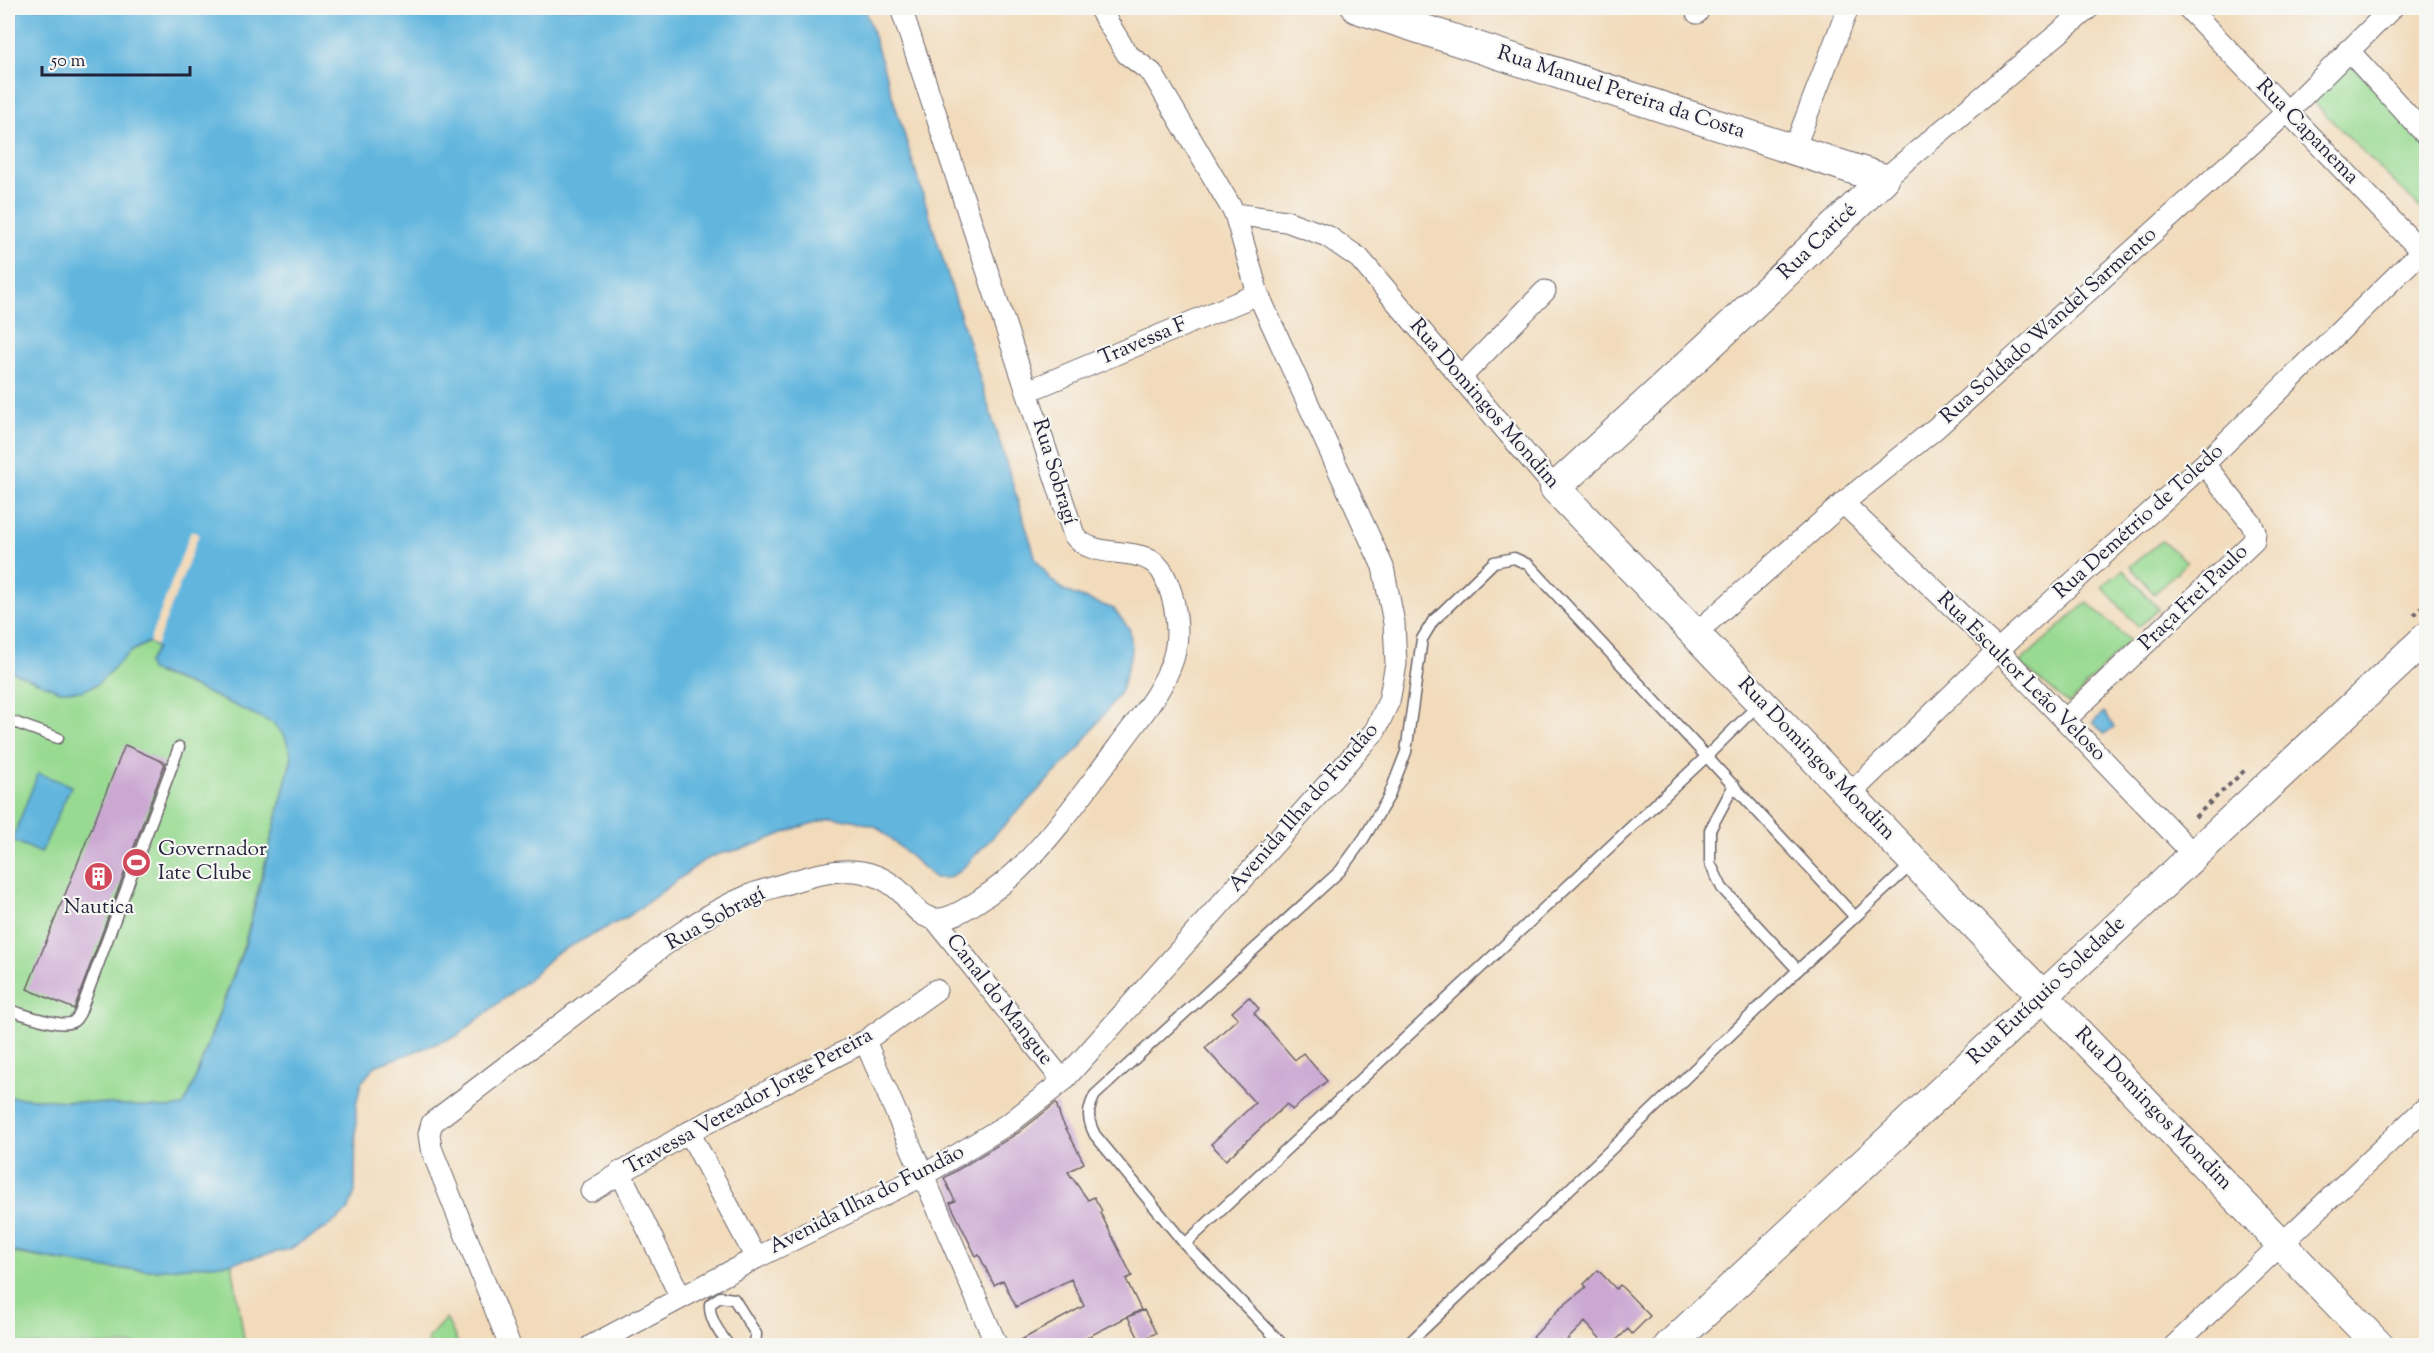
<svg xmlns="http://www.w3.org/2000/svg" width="2434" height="1353" font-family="'Sorts Mill Goudy',serif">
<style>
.green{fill:#98da91;stroke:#5d7e66;stroke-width:1.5}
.water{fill:#62b6de;stroke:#426c8c;stroke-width:1.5}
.pier{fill:#f2dbbb}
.building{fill:#cba7d2}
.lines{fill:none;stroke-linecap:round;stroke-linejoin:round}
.lane-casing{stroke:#6b6368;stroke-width:13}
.street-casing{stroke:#6b6368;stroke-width:23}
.secondary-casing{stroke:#6b6368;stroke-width:32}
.path{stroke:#6b6368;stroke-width:4;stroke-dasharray:4.5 4.5;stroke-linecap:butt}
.lane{stroke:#fff;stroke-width:10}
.street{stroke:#fff;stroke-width:21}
.secondary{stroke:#fff;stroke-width:30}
.labels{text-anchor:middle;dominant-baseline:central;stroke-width:4.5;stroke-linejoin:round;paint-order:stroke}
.street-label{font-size:21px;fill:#22223b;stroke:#f6f6f2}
.poi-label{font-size:21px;fill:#22223b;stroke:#f6f6f2;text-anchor:start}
</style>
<rect width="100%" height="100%" fill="#f6f6f2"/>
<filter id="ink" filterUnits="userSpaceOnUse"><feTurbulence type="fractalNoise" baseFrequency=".0167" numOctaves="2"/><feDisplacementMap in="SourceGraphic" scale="12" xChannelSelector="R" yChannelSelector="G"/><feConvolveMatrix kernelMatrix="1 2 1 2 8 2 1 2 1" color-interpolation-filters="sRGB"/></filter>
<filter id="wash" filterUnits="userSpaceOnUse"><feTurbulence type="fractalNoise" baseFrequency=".008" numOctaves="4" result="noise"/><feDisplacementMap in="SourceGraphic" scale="24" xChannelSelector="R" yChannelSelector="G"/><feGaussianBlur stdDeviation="1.35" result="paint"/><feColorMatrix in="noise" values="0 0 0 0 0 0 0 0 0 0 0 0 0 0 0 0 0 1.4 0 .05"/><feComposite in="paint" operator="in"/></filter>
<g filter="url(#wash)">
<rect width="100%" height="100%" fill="#f2dbbb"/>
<!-- green -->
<path class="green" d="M 2350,62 L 2426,136 L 2426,214 L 2316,105 L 2314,92 Z
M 2162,541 L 2187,562 L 2154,594 L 2130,566 Z
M 2123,570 L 2159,609 L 2138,627 L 2102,586 Z
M 2087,602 L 2129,640 L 2069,704 L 2019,663 Z
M 149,642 L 157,648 L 157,674 L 190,685 L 273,723 L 285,736 L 292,757 L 244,945 L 189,1095 L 183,1106 L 167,1108 L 8,1097 L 8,670 L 60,691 L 96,685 L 130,652 Z
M 8,1252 L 102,1268 L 154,1270 L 232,1263 L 245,1345 L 8,1345 Z
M 446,1318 L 459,1345 L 430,1345 L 427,1339 Z"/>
<!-- water -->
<path class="water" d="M 8,8 L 865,8 L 1036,559 L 1050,579 L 1067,592 L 1114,609 L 1130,630 L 1132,651 L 1121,691 L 1079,748 L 959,872 L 947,878 L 935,878 L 877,827 L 853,820 L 831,818 L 797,828 L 746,848 L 719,854 L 703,861 L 629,916 L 555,954 L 530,978 L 457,1036 L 375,1066 L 361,1083 L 356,1106 L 355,1192 L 348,1211 L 326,1228 L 290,1249 L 232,1263 L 154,1270 L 102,1268 L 8,1251 L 8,1097 L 167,1108 L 183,1106 L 189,1095 L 245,945 L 292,757 L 285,736 L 273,723 L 190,685 L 150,670 L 148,663 L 157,648 L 149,642 L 130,652 L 96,685 L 82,691 L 60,691 L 8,670 Z
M 2104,712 L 2114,727 L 2104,734 L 2093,722 Z
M 38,773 L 71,786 L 41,853 L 12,840 Z"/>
<!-- pier -->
<path class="pier" d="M 191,531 L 199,534 L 156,646 L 149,642 Z"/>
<g id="blocks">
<!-- building -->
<path class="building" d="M 125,745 L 165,763 L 74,1009 L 27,989 Z
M 1249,997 L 1259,1009 L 1254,1013 L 1295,1060 L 1303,1053 L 1327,1081 L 1292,1110 L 1287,1104 L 1226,1160 L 1211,1144 L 1255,1103 L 1205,1048 L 1238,1018 L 1232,1012 Z
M 1056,1103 L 1061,1119 L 1084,1163 L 1068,1172 L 1088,1200 L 1094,1197 L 1102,1211 L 1100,1212 L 1132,1276 L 1126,1279 L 1141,1310 L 1070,1346 L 1010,1346 L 1084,1306 L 1071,1279 L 1016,1307 L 1003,1280 L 994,1285 L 979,1255 L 976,1256 L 950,1203 L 955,1201 L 944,1178 L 1018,1133 Z
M 1598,1270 L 1616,1289 L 1620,1285 L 1650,1316 L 1632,1334 L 1628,1329 L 1610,1346 L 1607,1346 L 1585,1322 L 1561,1346 L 1525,1346 L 1557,1311 L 1586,1287 L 1584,1284 Z
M 1144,1310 L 1156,1333 L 1140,1341 L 1128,1317 Z"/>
</g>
</g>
<g filter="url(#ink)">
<use href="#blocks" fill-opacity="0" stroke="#6b6368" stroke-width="1.5"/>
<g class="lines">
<defs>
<path id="lane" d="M 8,720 L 58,738
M 1734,785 L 1710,830 L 1710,863 L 1722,888 L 1798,970
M 8,1010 C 22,1013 63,1030 74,1021 C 77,1019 78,1016 80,1013 L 179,747
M 1185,1244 L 1707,756 L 1759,704
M 729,1346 C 720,1333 709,1320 710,1304 L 720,1297 L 734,1299 L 756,1334 L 755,1346
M 1284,1346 L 1185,1244 L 1095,1135 C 1087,1119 1087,1110 1095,1095 L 1340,871 L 1364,838 L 1388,798 L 1406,752 L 1422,639 L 1433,621 L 1494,562 L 1514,558 L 1529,565 L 1855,917
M 1406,1346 L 1798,970 L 1912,864"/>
<path id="street" d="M 2188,8 L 2426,256
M 1697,13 L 1699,8
M 2348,50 L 2426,135
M 1794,149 L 1848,8
M 1884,179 L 2089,8
M 1235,214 L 1286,221 L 1327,236 L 1359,258 L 1555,488
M 1461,377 L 1545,291
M 1028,391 L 1258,294
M 1843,503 L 1998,650 L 2194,855
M 1696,633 L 1843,503 L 1936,428 L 2288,111 L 2392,8
M 2065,720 L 2254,541 L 2255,532 L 2251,523 L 2204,464
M 1850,794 L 1998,650 L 2204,464 L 2426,247
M 935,919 L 1063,1081
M 865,1041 L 997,1346
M 689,1132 L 756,1258
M 620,1172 L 681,1298
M 591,1191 L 689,1132 L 865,1041 L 936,990
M 510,1346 L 431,1148 L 429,1134 L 432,1123 C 490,1079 548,1034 606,990 C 651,955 696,917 750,895 C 762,890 776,887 788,883 C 828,870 868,860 902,893 C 912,904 920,919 938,919 C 958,919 1001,886 1016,872 C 1055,835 1086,789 1118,747 C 1138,719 1162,693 1173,659 C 1181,634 1176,599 1164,575 C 1147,540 1095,564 1074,535 L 901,8
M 591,1346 L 756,1258 L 924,1175 L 1011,1122 L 1063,1081 L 1375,731 L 1389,701 L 1396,664 L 1394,623 L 1383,567 L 1258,294 L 1235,214 L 1152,73 L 1127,54 L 1099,8
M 2174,1346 L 2426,1107"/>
<path id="secondary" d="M 1357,8 L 1884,179 L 1729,327 L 1555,488 L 2379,1346
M 1669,1346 L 2426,638"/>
</defs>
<!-- lane casing -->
<use href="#lane" class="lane-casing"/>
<!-- street casing -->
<use href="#street" class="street-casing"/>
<!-- secondary casing -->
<use href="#secondary" class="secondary-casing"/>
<!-- path -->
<path class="path" d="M 2414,615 L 2426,604
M 2195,817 L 2245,770"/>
<!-- lane -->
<use href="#lane" class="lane"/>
<!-- street -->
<use href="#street" class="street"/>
<!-- secondary -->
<use href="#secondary" class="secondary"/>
</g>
</g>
<!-- icons -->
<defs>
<symbol id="stadium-disc" viewBox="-11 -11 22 22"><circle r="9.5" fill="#d1495b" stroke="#f6f6f2"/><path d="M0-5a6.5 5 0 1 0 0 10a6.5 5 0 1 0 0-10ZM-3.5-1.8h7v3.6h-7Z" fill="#fff"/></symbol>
<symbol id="building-disc" viewBox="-11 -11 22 22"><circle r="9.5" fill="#d1495b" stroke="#f6f6f2"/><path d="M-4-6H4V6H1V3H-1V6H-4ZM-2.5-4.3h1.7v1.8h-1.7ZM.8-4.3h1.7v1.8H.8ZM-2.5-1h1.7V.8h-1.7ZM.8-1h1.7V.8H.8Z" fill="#fff"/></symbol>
</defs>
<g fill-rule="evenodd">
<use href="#stadium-disc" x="120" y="846" width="33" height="33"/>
<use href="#building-disc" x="82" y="860" width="33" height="33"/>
</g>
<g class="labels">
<!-- street labels -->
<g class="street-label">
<text transform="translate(1621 93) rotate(18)">Rua Manuel Pereira da Costa</text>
<text transform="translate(2307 132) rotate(46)">Rua Capanema</text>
<text transform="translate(1818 242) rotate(-44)">Rua Caricé</text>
<text transform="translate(2049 326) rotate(-42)">Rua Soldado Wandel Sarmento</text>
<text transform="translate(1143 342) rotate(-23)">Travessa F</text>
<text transform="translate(1484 404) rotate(49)">Rua Domingos Mondim</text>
<text transform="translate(1054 472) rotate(73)">Rua Sobragí</text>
<text transform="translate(2139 522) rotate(-42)">Rua Demétrio de Toledo</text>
<text transform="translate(2194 598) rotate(-44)">Praça Frei Paulo</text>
<text transform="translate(2021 677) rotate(45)">Rua Escultor Leão Veloso</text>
<text transform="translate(1816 759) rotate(46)">Rua Domingos Mondim</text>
<text transform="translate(1304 808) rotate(-49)">Avenida Ilha do Fundão</text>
<text transform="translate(716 919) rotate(-29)">Rua Sobragí</text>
<text transform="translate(2047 991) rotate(-43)">Rua Eutíquio Soledade</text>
<text transform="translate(999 1000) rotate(52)">Canal do Mangue</text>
<text transform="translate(749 1102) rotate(-29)">Travessa Vereador Jorge Pereira</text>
<text transform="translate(2153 1109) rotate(46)">Rua Domingos Mondim</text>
<text transform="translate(867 1200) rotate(-27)">Avenida Ilha do Fundão</text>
</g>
<!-- poi labels -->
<g class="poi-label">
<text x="158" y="850">Governador<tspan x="158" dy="24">Iate Clube</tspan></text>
<text x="99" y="908" text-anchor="middle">Nautica</text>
</g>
</g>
<!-- margin -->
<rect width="2434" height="1353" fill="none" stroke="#f6f6f2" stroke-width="30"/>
<!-- scale -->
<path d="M42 66v9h148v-9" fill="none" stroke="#22223b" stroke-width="3"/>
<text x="51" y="66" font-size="18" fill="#22223b" stroke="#f6f6f2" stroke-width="4.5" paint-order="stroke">50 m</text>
</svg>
